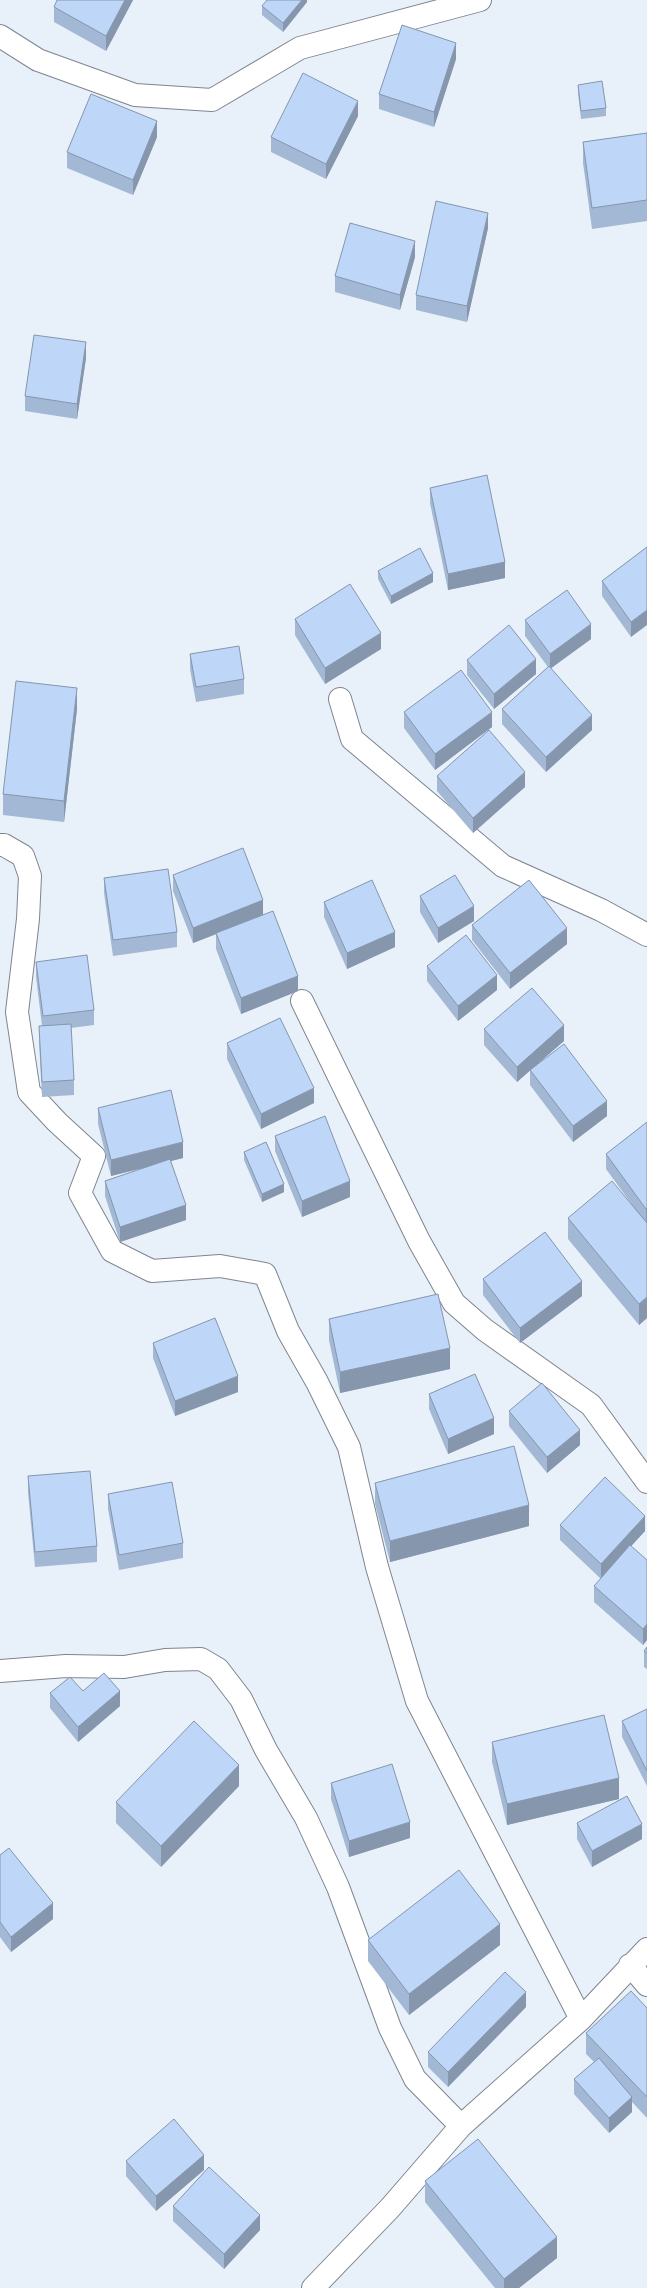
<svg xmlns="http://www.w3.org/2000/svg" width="647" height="2288" font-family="'Sofia Sans Condensed',sans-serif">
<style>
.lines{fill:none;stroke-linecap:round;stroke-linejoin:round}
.minor-casing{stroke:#7f858f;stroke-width:24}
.minor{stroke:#fff;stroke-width:22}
.wall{fill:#a3b8d4}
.shaded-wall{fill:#8596ad}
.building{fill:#bed6f7;stroke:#8596ad}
</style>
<rect width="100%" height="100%" fill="#e8f0fa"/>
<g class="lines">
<defs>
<path id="minor" d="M 0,36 L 38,60 L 135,95 L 212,100 L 300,48 L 480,0
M 340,699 L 352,739 L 503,866 L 601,910 L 647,935
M 0,845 L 4,845 L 23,856 L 30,876 L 28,919 L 17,1012 L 29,1092 L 57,1122 L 94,1156 L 80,1193 L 112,1251 L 152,1271 L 220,1266 L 265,1274 L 288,1331 L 317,1382 L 349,1447 L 377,1567 L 417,1701 L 581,2019
M 302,1001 L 419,1241 L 454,1303 L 485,1330 L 591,1405 L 647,1482
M 0,1671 L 66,1666 L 124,1667 L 165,1660 L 201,1659 L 218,1669 L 241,1699 L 266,1750 L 306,1818 L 338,1887 L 390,2028 L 415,2079 L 461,2126
M 630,1965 L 647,1985
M 313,2288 L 390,2208 L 461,2126 L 581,2019 L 647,1949"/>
</defs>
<!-- minor casing -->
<use href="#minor" class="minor-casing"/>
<!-- minor -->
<use href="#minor" class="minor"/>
</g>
<!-- wall -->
<path class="wall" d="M 133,0 L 106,51 L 54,22 L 54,7 Z
M 307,0 L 307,2 L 283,32 L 262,15 L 262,6 Z
M 456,59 L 434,127 L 379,109 L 379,94 Z
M 578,85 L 606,108 L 606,116 L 581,119 L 578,93 Z
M 358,116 L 326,179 L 271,152 L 271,137 Z
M 647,133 L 647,221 L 592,229 L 583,163 L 583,142 Z
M 157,137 L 133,195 L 67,168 L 67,152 Z
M 488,228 L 467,322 L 416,310 L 416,295 Z
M 415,257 L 400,310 L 335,292 L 335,276 Z
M 86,358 L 77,419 L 25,411 L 25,396 Z
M 430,488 L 505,578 L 448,590 L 430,503 Z
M 647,547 L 631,637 L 602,596 L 602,581 Z
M 378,571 L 433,582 L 391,604 L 378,579 Z
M 295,619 L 381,649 L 325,684 L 295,635 Z
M 525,620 L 591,639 L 551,668 L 592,730 L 546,772 L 502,724 L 502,709 L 548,667 L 525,636 Z
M 190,654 L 244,679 L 244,694 L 196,702 L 190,669 Z
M 467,660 L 536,674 L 494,709 L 467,675 Z
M 77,709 L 64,822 L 3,815 L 3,794 Z
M 404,712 L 492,727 L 435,770 L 404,728 Z
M 437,776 L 525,787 L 473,833 L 437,791 Z
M 173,875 L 263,915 L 298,991 L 241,1014 L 216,949 L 216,934 L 193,943 L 173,891 Z
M 104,878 L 177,932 L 177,947 L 113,956 L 104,893 Z
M 420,896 L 474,921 L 438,943 L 420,912 Z
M 324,902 L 395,947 L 347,969 L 324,917 Z
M 472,925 L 567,944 L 510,989 L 472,940 Z
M 36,962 L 94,1010 L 94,1025 L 71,1028 L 74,1080 L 74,1095 L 42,1097 L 39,1041 L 39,1026 L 42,1026 L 36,977 Z
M 427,966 L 497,990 L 458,1021 L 427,981 Z
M 484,1029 L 564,1041 L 536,1065 L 607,1116 L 573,1142 L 530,1085 L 530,1070 L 517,1082 L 484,1045 Z
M 227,1043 L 314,1103 L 261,1129 L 227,1059 Z
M 98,1108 L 183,1158 L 171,1161 L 186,1220 L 120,1242 L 105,1196 L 105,1181 L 146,1167 L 111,1176 L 98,1124 Z
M 647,1122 L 647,1318 L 639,1325 L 568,1239 L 568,1218 L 633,1206 L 606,1169 L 606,1154 Z
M 275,1136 L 350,1197 L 302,1217 L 275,1151 Z
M 244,1152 L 284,1192 L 262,1202 L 244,1160 Z
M 483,1279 L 582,1296 L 520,1343 L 483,1295 Z
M 329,1319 L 450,1369 L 340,1393 L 329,1340 Z
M 153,1343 L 238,1392 L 175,1416 L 153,1358 Z
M 429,1394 L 494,1434 L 448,1454 L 429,1409 Z
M 509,1411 L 580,1445 L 547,1473 L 509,1426 Z
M 28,1476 L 97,1546 L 97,1562 L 35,1567 L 28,1492 Z
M 375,1483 L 529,1526 L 390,1562 L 375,1504 Z
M 108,1494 L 183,1543 L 183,1558 L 119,1570 L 108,1509 Z
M 560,1525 L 645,1531 L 631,1546 L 647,1560 L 647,1640 L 643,1645 L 594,1602 L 594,1586 L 601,1579 L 560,1540 Z
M 647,1647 L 647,1669 L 644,1667 L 644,1651 Z
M 83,1691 L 120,1706 L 78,1742 L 50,1708 L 50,1693 Z
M 647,1709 L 647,1786 L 622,1737 L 622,1721 Z
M 492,1742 L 619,1799 L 507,1825 L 492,1762 Z
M 331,1783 L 410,1838 L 349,1857 L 331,1799 Z
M 239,1786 L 161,1867 L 116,1823 L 116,1802 Z
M 577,1823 L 642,1839 L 592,1867 L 577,1839 Z
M 0,1855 L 53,1919 L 11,1952 L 0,1937 Z
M 368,1940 L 500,1945 L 409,2015 L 368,1961 Z
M 526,2007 L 448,2087 L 428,2067 L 428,2052 Z
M 647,2008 L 647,2118 L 632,2102 L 632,2112 L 609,2133 L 574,2094 L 574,2079 L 594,2062 L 586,2054 L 586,2033 Z
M 126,2161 L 204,2170 L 156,2211 L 126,2176 Z
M 425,2181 L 557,2258 L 519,2288 L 495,2288 L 425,2202 Z
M 173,2206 L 260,2230 L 224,2269 L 173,2221 Z"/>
<!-- shaded-wall -->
<path class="shaded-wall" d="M 125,0 L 133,0 L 106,51 L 106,36 Z
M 302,0 L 307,0 L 307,2 L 283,32 L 283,23 Z
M 456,43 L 456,59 L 434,127 L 434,112 Z
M 358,101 L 358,116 L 326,179 L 326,164 Z
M 157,121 L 157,137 L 133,195 L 133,180 Z
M 488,213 L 488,228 L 467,322 L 467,306 Z
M 415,241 L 415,257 L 400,310 L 400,295 Z
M 86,342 L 86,358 L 77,419 L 77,404 Z
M 505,562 L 505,578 L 448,590 L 448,574 Z
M 433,573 L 433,582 L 391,604 L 391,596 Z
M 647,610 L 647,625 L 631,637 L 631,622 Z
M 591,624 L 591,639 L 550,669 L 550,654 Z
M 381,633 L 381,649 L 325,684 L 325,668 Z
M 536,659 L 536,674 L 494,709 L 494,694 Z
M 77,688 L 77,709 L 64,822 L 64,801 Z
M 492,712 L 492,727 L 435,770 L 435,754 Z
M 592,715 L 592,730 L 546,772 L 546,757 Z
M 525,772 L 525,787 L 473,833 L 473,818 Z
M 263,900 L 263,916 L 193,943 L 193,928 Z
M 474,906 L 474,921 L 438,943 L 438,928 Z
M 567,928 L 567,944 L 510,989 L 510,973 Z
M 395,932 L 395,947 L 347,969 L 347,953 Z
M 497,975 L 497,990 L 458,1021 L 458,1006 Z
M 298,976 L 298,991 L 241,1014 L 241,998 Z
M 564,1025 L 564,1041 L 517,1082 L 517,1067 Z
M 314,1088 L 314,1103 L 261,1129 L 261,1114 Z
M 607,1101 L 607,1116 L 573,1142 L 573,1126 Z
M 183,1142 L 183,1158 L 111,1176 L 111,1160 Z
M 350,1181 L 350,1197 L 302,1217 L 302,1201 Z
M 284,1184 L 284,1192 L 262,1202 L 262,1194 Z
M 186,1205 L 186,1220 L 120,1242 L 120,1227 Z
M 647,1208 L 647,1224 L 646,1224 L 646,1209 Z
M 582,1281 L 582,1296 L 520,1343 L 520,1328 Z
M 647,1297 L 647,1318 L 639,1325 L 639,1304 Z
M 450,1348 L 450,1369 L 340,1393 L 340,1372 Z
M 238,1376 L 238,1392 L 175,1416 L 175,1401 Z
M 494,1418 L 494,1434 L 448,1454 L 448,1439 Z
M 580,1430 L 580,1445 L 547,1473 L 547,1457 Z
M 529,1505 L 529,1526 L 390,1562 L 390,1541 Z
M 645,1516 L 645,1531 L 601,1579 L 601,1564 Z
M 647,1624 L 647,1640 L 643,1645 L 643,1629 Z
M 120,1691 L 120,1706 L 78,1742 L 78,1727 Z
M 239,1765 L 239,1786 L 161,1867 L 161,1846 Z
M 619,1778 L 619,1799 L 507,1825 L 507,1804 Z
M 410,1822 L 410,1838 L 349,1857 L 349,1841 Z
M 642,1824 L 642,1839 L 592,1867 L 592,1851 Z
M 53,1903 L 53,1919 L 11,1952 L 11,1937 Z
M 500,1924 L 500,1945 L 409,2015 L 409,1994 Z
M 526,1992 L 526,2007 L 448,2087 L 448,2072 Z
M 632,2097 L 632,2112 L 609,2133 L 609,2118 Z
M 204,2155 L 204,2170 L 156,2211 L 156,2196 Z
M 260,2215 L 260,2230 L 224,2269 L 224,2254 Z
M 557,2237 L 557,2258 L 519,2288 L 504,2288 L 504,2279 Z"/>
<!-- building -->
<path class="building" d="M 57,0 L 125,0 L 106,36 L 54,7 Z
M 267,0 L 302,0 L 283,23 L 262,6 Z
M 402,25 L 456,43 L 434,112 L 379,94 Z
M 303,73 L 358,101 L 326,164 L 271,137 Z
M 602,81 L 606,108 L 581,111 L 578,85 Z
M 91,94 L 157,121 L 133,180 L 67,152 Z
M 647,133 L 647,200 L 592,208 L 583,142 Z
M 436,201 L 488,213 L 467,306 L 416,295 Z
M 350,223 L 415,241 L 400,295 L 335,276 Z
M 34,335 L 86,342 L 77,404 L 25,396 Z
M 487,475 L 505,562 L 448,574 L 430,488 Z
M 647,547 L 647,610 L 631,622 L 602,581 Z
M 420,548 L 433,573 L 391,596 L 378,571 Z
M 350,584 L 381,633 L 325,668 L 295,619 Z
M 567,590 L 591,624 L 550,654 L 525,620 Z
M 509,625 L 536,659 L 494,694 L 467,660 Z
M 239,646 L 244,679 L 196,687 L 190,654 Z
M 549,666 L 592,715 L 546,757 L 502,709 Z
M 461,670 L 492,712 L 435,754 L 404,712 Z
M 16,681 L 77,688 L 64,801 L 3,794 Z
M 489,730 L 525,772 L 473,818 L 437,776 Z
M 243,848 L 263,900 L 193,928 L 173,875 Z
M 168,869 L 177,932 L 113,940 L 104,878 Z
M 455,875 L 474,906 L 438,928 L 420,896 Z
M 372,880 L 395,932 L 347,953 L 324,902 Z
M 529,880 L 567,928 L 510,973 L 472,925 Z
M 273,911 L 298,976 L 241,998 L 216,933 Z
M 466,935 L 497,975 L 458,1006 L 427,966 Z
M 87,955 L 94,1010 L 43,1016 L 36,962 Z
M 532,988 L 564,1025 L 517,1067 L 484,1029 Z
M 280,1018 L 314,1088 L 261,1114 L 227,1043 Z
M 71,1024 L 74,1080 L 42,1082 L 39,1026 Z
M 564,1044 L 607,1101 L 573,1126 L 530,1070 Z
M 171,1090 L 183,1142 L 111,1160 L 98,1108 Z
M 325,1116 L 350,1181 L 302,1201 L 275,1136 Z
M 647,1122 L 647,1208 L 646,1209 L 606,1154 Z
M 266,1142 L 284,1184 L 262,1194 L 244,1152 Z
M 170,1159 L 186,1205 L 120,1227 L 105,1181 Z
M 612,1181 L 647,1223 L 647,1297 L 639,1304 L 568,1218 Z
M 545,1232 L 582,1281 L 520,1328 L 483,1279 Z
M 438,1294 L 450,1348 L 340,1372 L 329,1319 Z
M 215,1318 L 238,1376 L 175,1401 L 153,1343 Z
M 475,1374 L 494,1418 L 448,1439 L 429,1394 Z
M 542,1383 L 580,1430 L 547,1457 L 509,1411 Z
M 514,1446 L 529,1505 L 390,1541 L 375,1483 Z
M 90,1471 L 97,1546 L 35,1552 L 28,1476 Z
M 605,1477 L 645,1516 L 601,1564 L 560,1525 Z
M 172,1482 L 183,1543 L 119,1555 L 108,1494 Z
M 630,1545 L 647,1560 L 647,1624 L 643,1629 L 594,1586 Z
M 647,1647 L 647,1653 L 644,1651 Z
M 104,1673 L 120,1691 L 78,1727 L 50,1693 L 70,1677 L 83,1691 Z
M 647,1709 L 647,1771 L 622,1721 Z
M 604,1715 L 619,1778 L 507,1804 L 492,1742 Z
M 194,1721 L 239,1765 L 161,1846 L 116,1802 Z
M 392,1764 L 410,1822 L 349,1841 L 331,1783 Z
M 627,1796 L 642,1824 L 592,1851 L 577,1823 Z
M 9,1848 L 53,1903 L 11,1937 L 0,1922 L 0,1855 Z
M 459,1870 L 500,1924 L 409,1994 L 368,1940 Z
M 505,1972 L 526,1992 L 448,2072 L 428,2052 Z
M 631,1991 L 647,2008 L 647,2097 L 586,2033 Z
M 599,2058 L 632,2097 L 609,2118 L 574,2079 Z
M 174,2119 L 204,2155 L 156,2196 L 126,2161 Z
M 478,2139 L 557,2237 L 504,2279 L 425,2181 Z
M 209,2167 L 260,2215 L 224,2254 L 173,2206 Z"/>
</svg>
